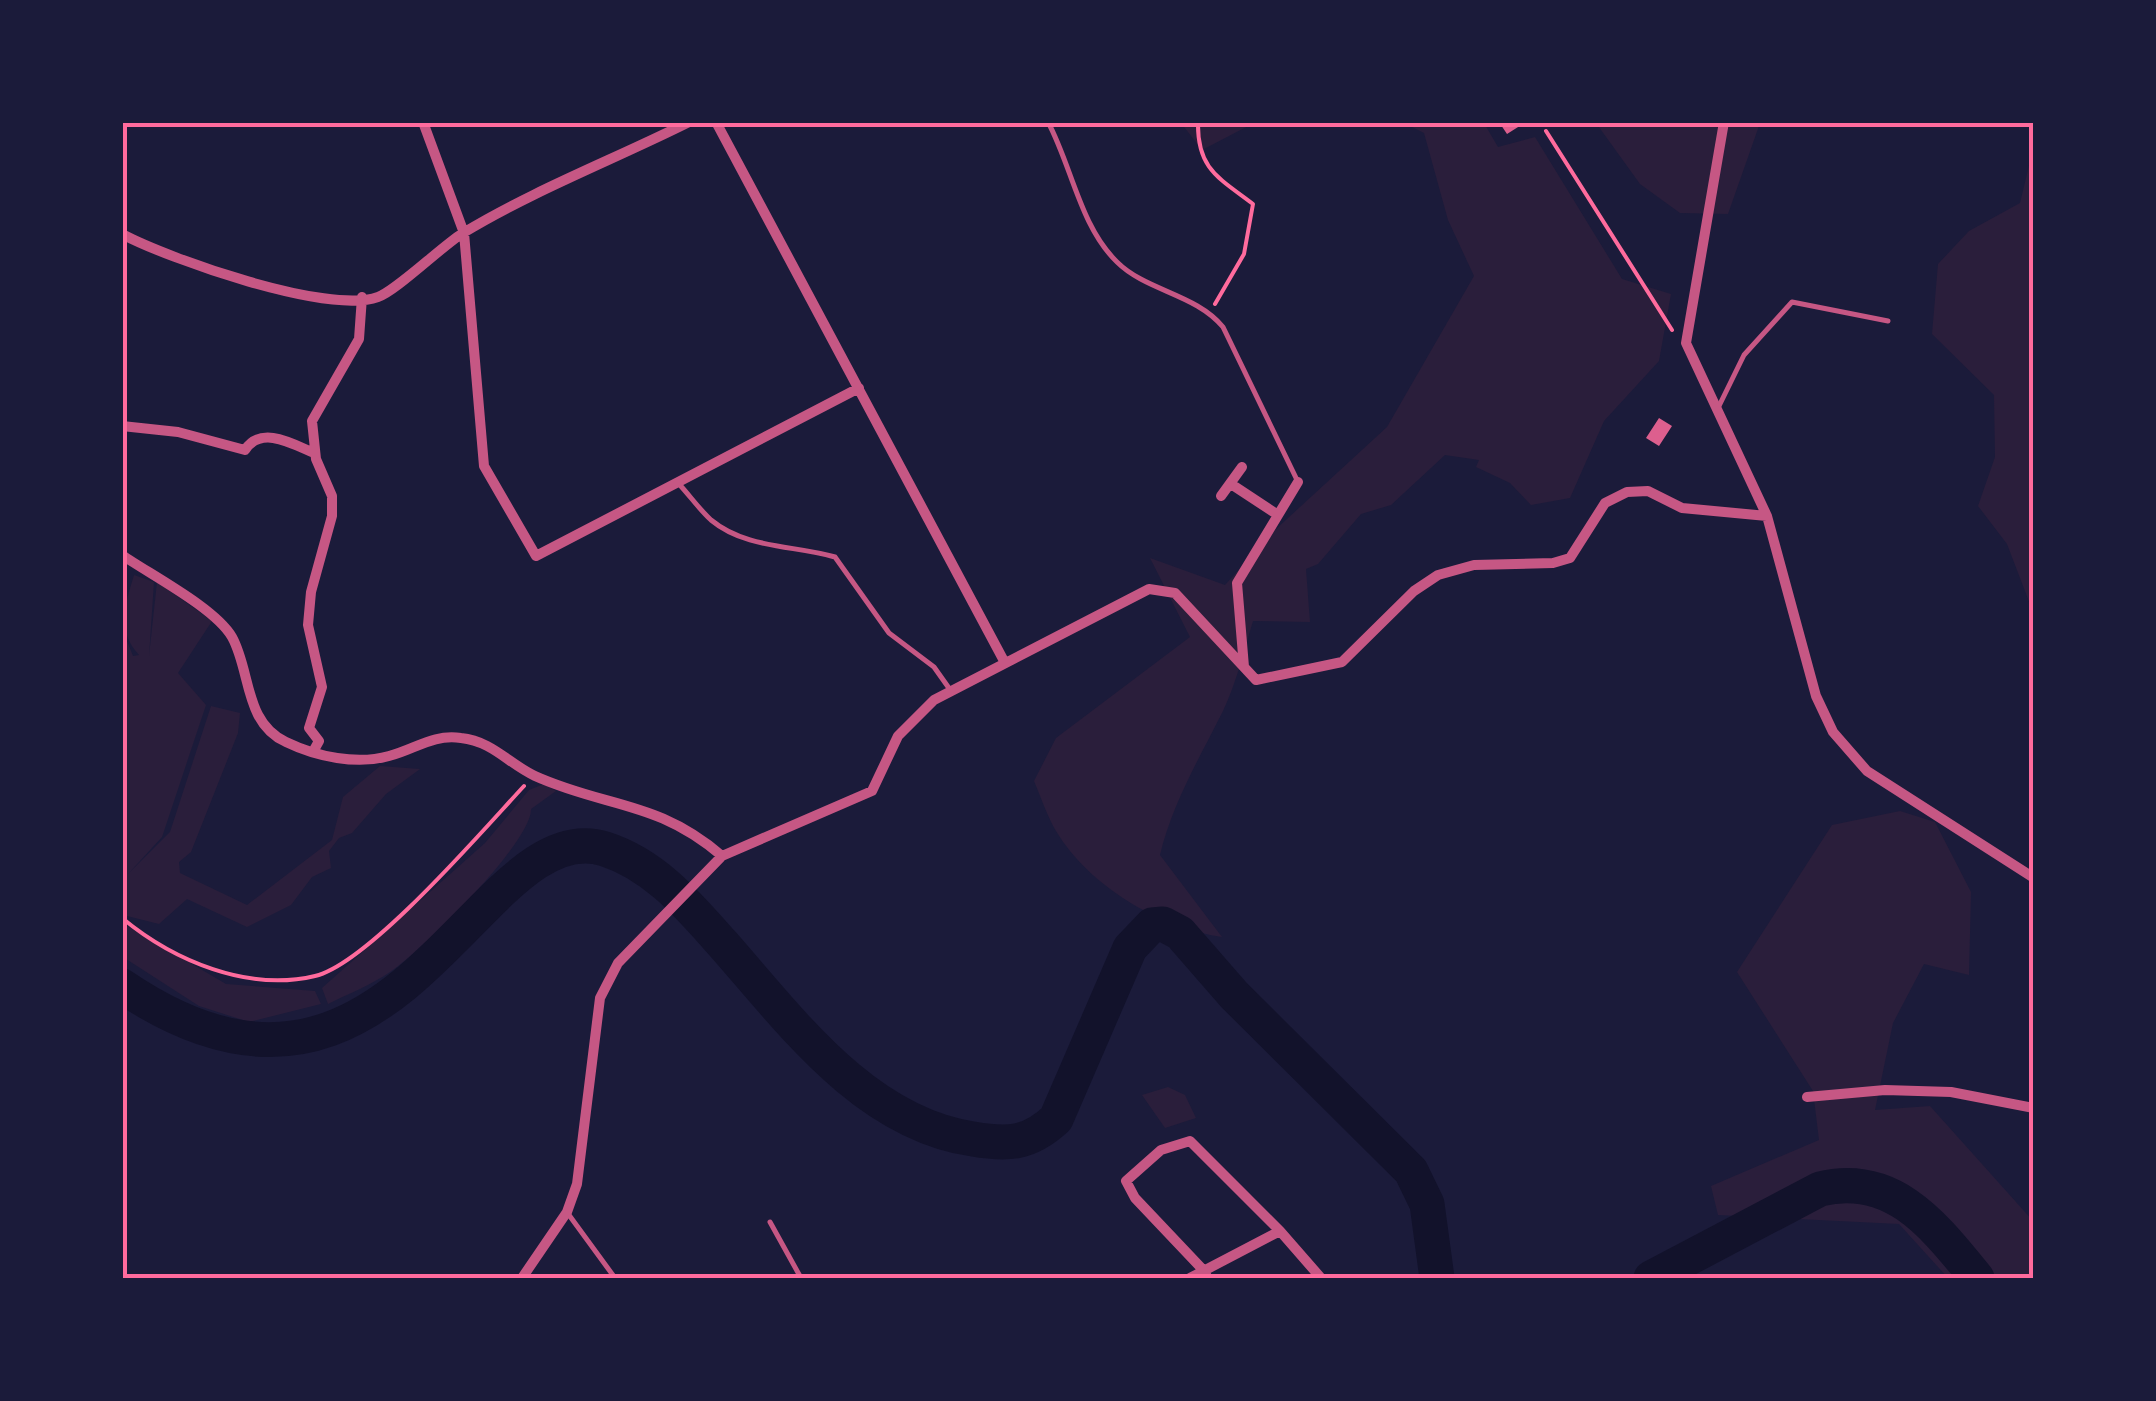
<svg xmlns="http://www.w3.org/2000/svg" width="2156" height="1401" font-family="'Sofia Sans Condensed',sans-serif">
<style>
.green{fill:#2a1e3b}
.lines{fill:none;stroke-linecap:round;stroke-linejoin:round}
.river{stroke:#12122b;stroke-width:35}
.building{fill:#dd5f8e}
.path{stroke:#ff6b9d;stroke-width:4}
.service{stroke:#c65784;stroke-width:5}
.minor{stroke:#c65784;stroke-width:10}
.neatline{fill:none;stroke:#ff6b9d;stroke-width:4}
</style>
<rect width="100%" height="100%" fill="#1b1b3a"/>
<!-- green -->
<path class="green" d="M 1181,123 L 1254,123 L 1202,150 Z
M 1404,123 L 1484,123 L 1498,147 L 1535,137 L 1622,279 L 1671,294 L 1659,361 L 1604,421 L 1570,498 L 1531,505 L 1510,483 L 1476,467 L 1479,460 L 1445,455 L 1391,505 L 1361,514 L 1318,564 L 1306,569 L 1310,622 L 1253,621 C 1244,651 1236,684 1223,711 C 1199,759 1172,804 1160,855 L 1222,937 C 1160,928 1089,886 1056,831 C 1047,816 1041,797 1034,781 L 1056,738 L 1190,637 L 1150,558 L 1225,585 L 1275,530 L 1387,427 L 1474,276 L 1448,220 L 1424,133 Z
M 1596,123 L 1760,123 L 1728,214 L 1680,213 L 1640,184 Z
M 2033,149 L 2033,612 L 2007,544 L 1978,506 L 1995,457 L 1994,395 L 1932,334 L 1938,264 L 1969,231 L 2020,203 Z
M 134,575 L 154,582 L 149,656 L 157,582 L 212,621 L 178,673 L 206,705 L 162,837 L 128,874 L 170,832 L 211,706 L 240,713 L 238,733 L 191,852 L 179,862 L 180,873 L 247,905 L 332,840 L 343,797 L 380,766 L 420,769 L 386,794 L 352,833 L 339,838 L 329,851 L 331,868 L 312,877 L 291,905 L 247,927 L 187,899 L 159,924 L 123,915 L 123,631 L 133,656 L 139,655 C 116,630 125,605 134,575 Z
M 544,784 L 556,791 L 531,809 C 532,842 421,952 390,972 C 371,985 348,994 328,1004 L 322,988 L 485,843 L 529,790 Z
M 1900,811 L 1935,822 L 1971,892 L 1969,975 L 1924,964 L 1893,1023 L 1875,1110 L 1930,1106 L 2033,1221 L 2033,1278 L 1948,1278 L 1899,1224 L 1718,1215 L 1711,1186 L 1819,1140 L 1813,1091 L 1737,972 L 1832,825 Z
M 122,923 L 226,984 L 315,991 L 321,1004 L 249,1022 L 199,1006 L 123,957 Z
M 1168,1087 L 1185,1095 L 1196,1118 L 1165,1128 L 1142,1095 Z"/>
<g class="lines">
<!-- river -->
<path class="river" d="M 122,986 C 397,1173 477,808 605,849 C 655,865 689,906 722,943 C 790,1020 864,1123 973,1139 C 1008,1145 1029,1144 1056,1119 L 1130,948 L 1152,925 L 1163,924 L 1180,933 L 1234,995 L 1411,1171 L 1427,1204 L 1437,1278
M 1651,1278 L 1820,1189 C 1894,1171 1935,1227 1977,1278"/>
</g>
<!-- building -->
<path class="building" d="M 1499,122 L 1526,122 L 1507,134 Z
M 1659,418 L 1672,426 L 1659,446 L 1646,438 Z"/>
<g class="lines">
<!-- path -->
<path class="path" d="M 1198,122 C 1197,169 1219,178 1253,204 L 1244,254 L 1215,304
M 1546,131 L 1672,330
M 122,918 C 174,961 248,992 315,976 C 368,964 483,830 524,786"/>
<!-- service -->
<path class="service" d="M 1048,122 C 1072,167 1080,226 1117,262 C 1146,291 1196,294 1223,327 L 1298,482
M 1719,406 L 1744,355 L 1792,302 L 1888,321
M 679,484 C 690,496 700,510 711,520 C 746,549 794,545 835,557 L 889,633 L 934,667 L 951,691
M 569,1215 L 615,1278
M 770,1222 L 801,1278"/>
<!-- minor -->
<path class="minor" d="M 423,122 L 464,233 L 484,466 L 536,556 L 859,388
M 716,122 L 1004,661
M 1724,122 L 1686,343 L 1767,516 L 1816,696 L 1833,732 L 1867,771 L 2034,878
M 122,234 C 169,259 328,315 378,297 C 396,291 442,246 463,233 C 534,190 615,159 689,122
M 122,426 L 178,432 L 245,450 C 261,425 293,444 314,453
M 1231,484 L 1278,515
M 1221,496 L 1242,467
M 122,555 C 151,575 215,608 232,637 C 251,671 244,723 286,742 C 317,757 357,765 389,756 C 416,749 432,734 461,738 C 492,741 509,764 535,776 C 606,808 657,800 722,856
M 1244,667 L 1237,583 L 1298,482
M 314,750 L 319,741 L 309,728 L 322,687 L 308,625 L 311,592 L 332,516 L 332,496 L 316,459 L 312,421 L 359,339 L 362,297
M 1807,1097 L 1885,1090 L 1951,1092 L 2034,1108
M 1206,1273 L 1135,1198 L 1126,1181 L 1161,1150 L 1190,1141 L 1280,1231 L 1321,1278
M 522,1278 L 567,1212 L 577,1184 L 600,998 L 618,963 L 722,856 L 872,791 L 898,736 L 934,700 L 1149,589 L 1175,593 L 1256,680 L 1342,662 L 1414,591 L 1438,575 L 1474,565 L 1553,563 L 1570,558 L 1605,503 L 1627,492 L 1648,491 L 1682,508 L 1767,516
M 1190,1278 L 1280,1231"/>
</g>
<!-- border -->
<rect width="2156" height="1401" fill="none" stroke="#1b1b3a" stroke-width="250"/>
<rect x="125" y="125" width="1906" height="1151" class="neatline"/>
</svg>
